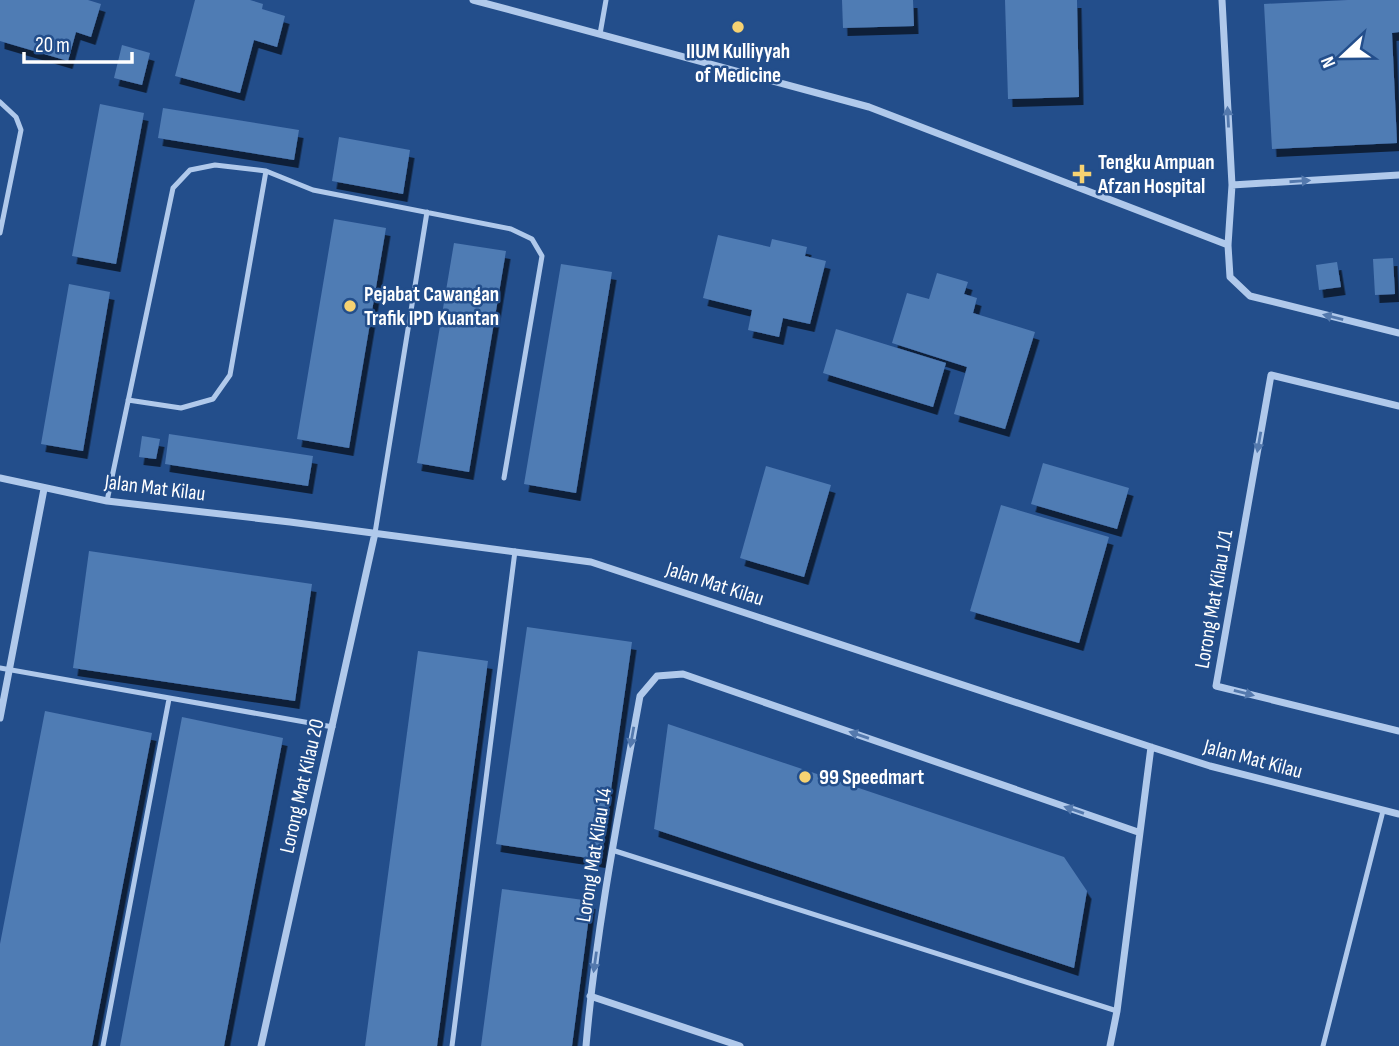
<svg xmlns="http://www.w3.org/2000/svg" width="1399" height="1046" font-family="'Sofia Sans Condensed',sans-serif">
<style>
.building{fill:#507bb4;filter:url(#shadow)}
.lines{fill:none;stroke-linecap:round;stroke-linejoin:round}
.service{stroke:#b0c9eb;stroke-width:5}
.minor{stroke:#b0c9eb;stroke-width:7}
.oneway{fill:#5479ad}
.poi-dot{fill:#f6d272;stroke:#234e8b;stroke-width:2.5}
.labels{text-anchor:middle;dominant-baseline:central;stroke-width:5;stroke-linejoin:round;paint-order:stroke}
.poi-label{font-size:21px;font-weight:bold;fill:#fff;stroke:#234e8b;text-anchor:start}
.street-label{font-size:21px;fill:#fff;stroke:#234e8b}
</style>
<defs>
<filter id="shadow"><feDropShadow dx="4.5" dy="8" stdDeviation="0" flood-color="#0009"/></filter>
</defs>
<rect width="100%" height="100%" fill="#234e8b"/>
<!-- building -->
<path class="building" d="M 0,0 L 88,0 L 101,4 L 91,37 L 76,32 L 68,61 L 0,41 Z
M 195,0 L 250,0 L 263,4 L 262,9 L 285,16 L 277,47 L 254,40 L 240,93 L 175,76 Z
M 842,0 L 913,0 L 914,26 L 843,28 Z
M 1005,0 L 1077,0 L 1079,97 L 1008,99 Z
M 1348,0 L 1399,0 L 1399,32 L 1392,33 L 1397,143 L 1272,149 L 1264,4 Z
M 122,45 L 150,53 L 142,85 L 114,78 Z
M 100,104 L 144,113 L 116,264 L 72,256 Z
M 163,108 L 299,130 L 294,160 L 158,138 Z
M 339,137 L 410,150 L 403,194 L 332,181 Z
M 334,219 L 386,228 L 349,448 L 297,439 Z
M 718,235 L 770,247 L 772,239 L 807,247 L 805,256 L 826,261 L 810,324 L 783,318 L 779,337 L 748,330 L 752,310 L 703,298 Z
M 454,243 L 506,251 L 469,472 L 417,463 Z
M 1393,258 L 1395,294 L 1375,295 L 1373,259 Z
M 1337,262 L 1341,287 L 1319,290 L 1316,265 Z
M 561,264 L 612,272 L 576,493 L 524,484 Z
M 937,273 L 968,282 L 964,294 L 977,298 L 973,313 L 1035,332 L 1005,429 L 954,414 L 967,367 L 892,343 L 907,293 L 929,299 Z
M 69,284 L 110,292 L 83,451 L 41,444 Z
M 836,329 L 946,363 L 933,407 L 823,373 Z
M 169,434 L 313,456 L 308,486 L 165,464 Z
M 142,436 L 160,439 L 156,459 L 139,457 Z
M 1043,463 L 1129,488 L 1117,529 L 1031,504 Z
M 766,466 L 831,485 L 804,577 L 740,558 Z
M 1001,505 L 1109,537 L 1079,643 L 970,611 Z
M 89,551 L 312,584 L 295,701 L 73,668 Z
M 527,627 L 632,642 L 601,860 L 496,844 Z
M 418,651 L 488,661 L 437,1046 L 365,1046 Z
M 45,711 L 152,733 L 92,1046 L 0,1046 L 0,944 Z
M 182,717 L 283,738 L 224,1046 L 120,1046 Z
M 668,724 L 1064,857 L 1087,891 L 1074,968 L 654,829 Z
M 502,889 L 591,901 L 572,1046 L 481,1046 Z"/>
<g class="lines">
<!-- service -->
<path class="service" d="M 600,34 L 606,0
M 0,102 L 16,117 L 21,130 L 0,233
M 128,400 L 181,408 L 213,399 L 230,375 L 266,171
M 107,501 L 173,188 L 190,170 L 215,165 L 266,171 L 313,190 L 511,229 L 532,239 L 542,256 L 504,478
M 375,533 L 427,212
M 0,668 L 333,727
M 612,850 L 1117,1011
M 103,1046 L 169,699
M 452,1046 L 515,551
M 1323,1046 L 1383,811"/>
<!-- minor -->
<path class="minor" d="M 473,0 L 869,107 L 1228,245
M 1222,0 L 1232,185 L 1228,245 L 1230,277 L 1250,296 L 1399,333
M 1232,185 L 1399,175
M 1399,406 L 1271,375 L 1216,686 L 1399,731
M 0,478 L 107,501 L 290,522 L 591,562 L 1151,747 L 1210,766 L 1399,814
M 0,718 L 44,489
M 590,996 L 740,1046
M 261,1046 L 375,533
M 586,1046 C 596,928 619,812 640,696 L 657,676 L 683,674 L 1138,832
M 1110,1046 L 1117,1011 L 1151,747"/>
</g>
<!-- one-way arrows -->
<defs><path id="oneway-solid" d="M-6-.8H1V-3.2L6.5 0L1 3.2V.8H-6Z" transform="scale(1.75)"/></defs>
<g class="oneway">
<use href="#oneway-solid" transform="translate(1228 117) rotate(-93)"/>
<use href="#oneway-solid" transform="translate(1300 181) rotate(-4)"/>
<use href="#oneway-solid" transform="translate(1333 317) rotate(-166)"/>
<use href="#oneway-solid" transform="translate(1259 442) rotate(100)"/>
<use href="#oneway-solid" transform="translate(1244 693) rotate(14)"/>
<use href="#oneway-solid" transform="translate(859 735) rotate(-161)"/>
<use href="#oneway-solid" transform="translate(632 737) rotate(100)"/>
<use href="#oneway-solid" transform="translate(1074 810) rotate(-161)"/>
<use href="#oneway-solid" transform="translate(595 962) rotate(98)"/>
</g>
<!-- markers -->
<g class="poi-dot">
<circle cx="738" cy="27" r="7"/>
<path d="M1078.5 163.5h7v7h7v7h-7v7h-7v-7h-7v-7h7z"/>
<circle cx="350" cy="306" r="7"/>
<circle cx="805" cy="777" r="7"/>
</g>
<g class="labels">
<!-- poi labels -->
<g class="poi-label">
<text x="738" y="51" text-anchor="middle">IIUM Kulliyyah<tspan x="738" dy="24">of Medicine</tspan></text>
<text x="1098" y="162">Tengku Ampuan<tspan x="1098" dy="24">Afzan Hospital</tspan></text>
<text x="364" y="294">Pejabat Cawangan<tspan x="364" dy="24">Trafik IPD Kuantan</tspan></text>
<text x="819" y="777">99 Speedmart</text>
</g>
<!-- street labels -->
<g class="street-label">
<text transform="translate(155 488) rotate(7)">Jalan Mat Kilau</text>
<text transform="translate(715 584) rotate(18)">Jalan Mat Kilau</text>
<text transform="translate(1214 599) rotate(-80)">Lorong Mat Kilau 1/1</text>
<text transform="translate(1253 759) rotate(15)">Jalan Mat Kilau</text>
<text transform="translate(302 786) rotate(-77)">Lorong Mat Kilau 20</text>
<text transform="translate(594 855) rotate(-81)">Lorong Mat Kilau 14</text>
</g>
</g>
<!-- north arrow -->
<g transform="translate(1343 56) rotate(248)" stroke="#234e8b" stroke-width="5" paint-order="stroke">
<path d="M0-5L12 26L0 18L-12 26Z" fill="#ffffff"/>
<text y="-10" font-size="19" font-weight="bold" text-anchor="middle" fill="#ffffff">N</text>
</g>
<!-- scale -->
<path d="M24 52v10h108v-10" fill="none" stroke="#ffffff" stroke-width="3.5"/>
<text x="35" y="52" font-size="21" fill="#ffffff" stroke="#234e8b" stroke-width="5" paint-order="stroke">20 m</text>
</svg>
